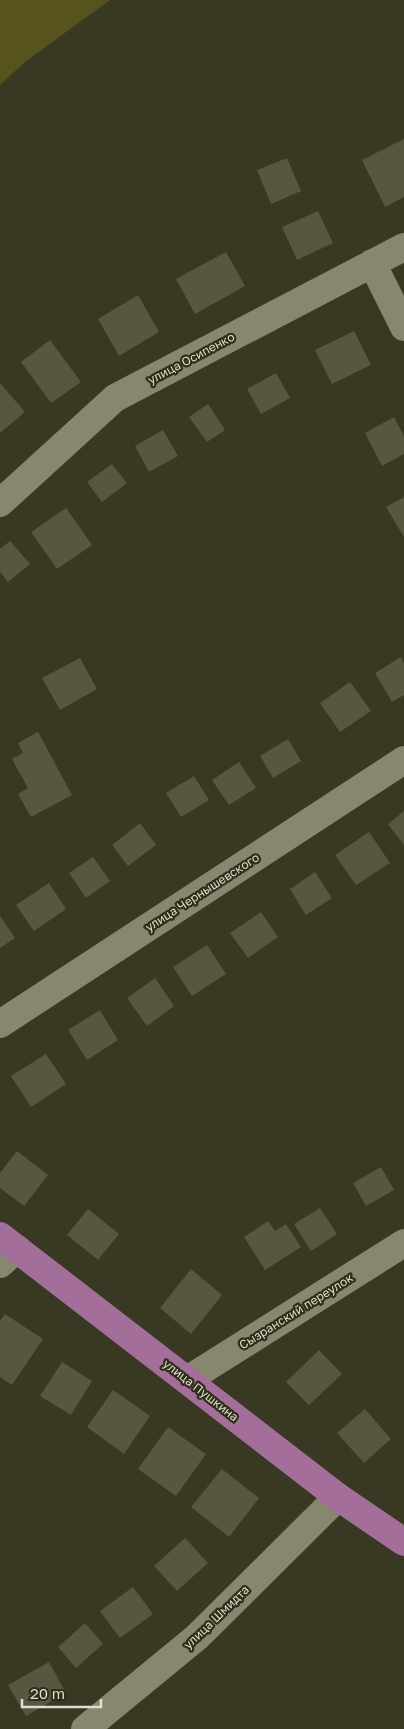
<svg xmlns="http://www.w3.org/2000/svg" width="404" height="1729" font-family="'Golos Text',sans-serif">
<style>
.green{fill:#57531c}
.building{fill:#585640}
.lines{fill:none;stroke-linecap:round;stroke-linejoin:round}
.minor{stroke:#87866e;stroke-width:28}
.major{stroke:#a46e9b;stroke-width:28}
.labels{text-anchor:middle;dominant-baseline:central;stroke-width:4.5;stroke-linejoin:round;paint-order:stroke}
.street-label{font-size:12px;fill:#deded1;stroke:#2f2e18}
</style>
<rect width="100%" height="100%" fill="#393822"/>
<!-- green -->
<path class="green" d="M 0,0 L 110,0 L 25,62 L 0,85 Z"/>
<!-- building -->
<path class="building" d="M 404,139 L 404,197 L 385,207 L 362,160 Z
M 287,158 L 301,191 L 271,204 L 257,170 Z
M 318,211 L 333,243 L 297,260 L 282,227 Z
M 226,252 L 245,286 L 195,314 L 176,279 Z
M 138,295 L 159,332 L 119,356 L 98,319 Z
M 354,331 L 371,365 L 332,384 L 315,350 Z
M 50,340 L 81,382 L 51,403 L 21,362 Z
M 276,373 L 290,398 L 261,414 L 247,389 Z
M 0,383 L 25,412 L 0,433 Z
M 208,404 L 225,430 L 207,442 L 189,417 Z
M 394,417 L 404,436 L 404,454 L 382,466 L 365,433 Z
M 163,430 L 178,456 L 149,472 L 135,446 Z
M 112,464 L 127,483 L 102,502 L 87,482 Z
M 404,497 L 404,537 L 386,507 Z
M 66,508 L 92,545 L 57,569 L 31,532 Z
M 10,541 L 30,564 L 8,582 L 0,572 L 0,549 Z
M 401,657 L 404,663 L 404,695 L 392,702 L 375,673 Z
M 80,658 L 97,689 L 60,710 L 42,678 Z
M 350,682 L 371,711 L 340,732 L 320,703 Z
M 38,732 L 72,795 L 31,817 L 18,794 L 28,788 L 12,759 L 23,753 L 18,743 Z
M 288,739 L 301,761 L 273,778 L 260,756 Z
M 239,762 L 256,788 L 229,805 L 212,780 Z
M 194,776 L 209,800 L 181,817 L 166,793 Z
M 404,811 L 404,845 L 388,824 Z
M 140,823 L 156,845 L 128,866 L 112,845 Z
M 369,832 L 390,863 L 356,885 L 335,855 Z
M 93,857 L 110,881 L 86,898 L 69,873 Z
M 315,872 L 332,898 L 306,915 L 290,889 Z
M 49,883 L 66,909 L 34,931 L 16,905 Z
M 261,912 L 278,937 L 248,958 L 230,933 Z
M 0,916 L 15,938 L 0,948 Z
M 207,945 L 226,974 L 192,996 L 173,967 Z
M 155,978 L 174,1006 L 147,1026 L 127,998 Z
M 100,1010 L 118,1040 L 87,1060 L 68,1030 Z
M 46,1054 L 66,1084 L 31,1107 L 11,1076 Z
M 17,1151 L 48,1175 L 24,1206 L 0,1188 L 0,1173 Z
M 381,1167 L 394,1190 L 366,1206 L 353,1183 Z
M 320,1208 L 337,1234 L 311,1251 L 294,1224 Z
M 88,1209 L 119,1234 L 98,1260 L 67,1235 Z
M 268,1221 L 275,1231 L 286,1224 L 301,1247 L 265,1270 L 244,1237 Z
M 191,1269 L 222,1295 L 191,1334 L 160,1308 Z
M 5,1314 L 43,1339 L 12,1385 L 0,1377 L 0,1321 Z
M 319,1350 L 342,1374 L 309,1405 L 286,1382 Z
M 62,1362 L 92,1381 L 71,1415 L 40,1396 Z
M 113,1390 L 150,1416 L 124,1454 L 87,1427 Z
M 365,1409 L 391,1439 L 364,1463 L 337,1433 Z
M 168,1427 L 206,1454 L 176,1496 L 138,1469 Z
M 222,1469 L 259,1498 L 229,1537 L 191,1507 Z
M 185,1538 L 208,1563 L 177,1591 L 154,1566 Z
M 133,1587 L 153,1614 L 120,1638 L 100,1611 Z
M 85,1623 L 103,1644 L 76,1668 L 58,1647 Z
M 49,1662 L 66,1693 L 26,1716 L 8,1685 Z"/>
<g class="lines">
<!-- minor -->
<path class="minor" d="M 372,263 L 404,327
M 0,503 L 115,398 L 404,247
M 0,1024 L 404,760
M 0,1264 L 17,1249
M 187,1380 L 404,1243
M 85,1729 L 197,1637 L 338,1497"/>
<!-- major -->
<path class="major" d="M 0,1236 L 338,1497 L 404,1542"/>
</g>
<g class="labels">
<!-- street labels -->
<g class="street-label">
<text transform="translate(191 358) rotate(-28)">улица Осипенко</text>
<text transform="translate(202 892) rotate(-33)">улица Чернышевского</text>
<text transform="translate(296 1311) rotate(-32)">Сызранский переулок</text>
<text transform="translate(201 1390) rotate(38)">улица Пушкина</text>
<text transform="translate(216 1617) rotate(-44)">улица Шмидта</text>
</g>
</g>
<!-- scale -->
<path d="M22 1699v8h79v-8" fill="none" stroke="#deded1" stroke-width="2.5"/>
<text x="30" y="1699" font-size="15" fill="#deded1" stroke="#2f2e18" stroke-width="4" paint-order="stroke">20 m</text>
</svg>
